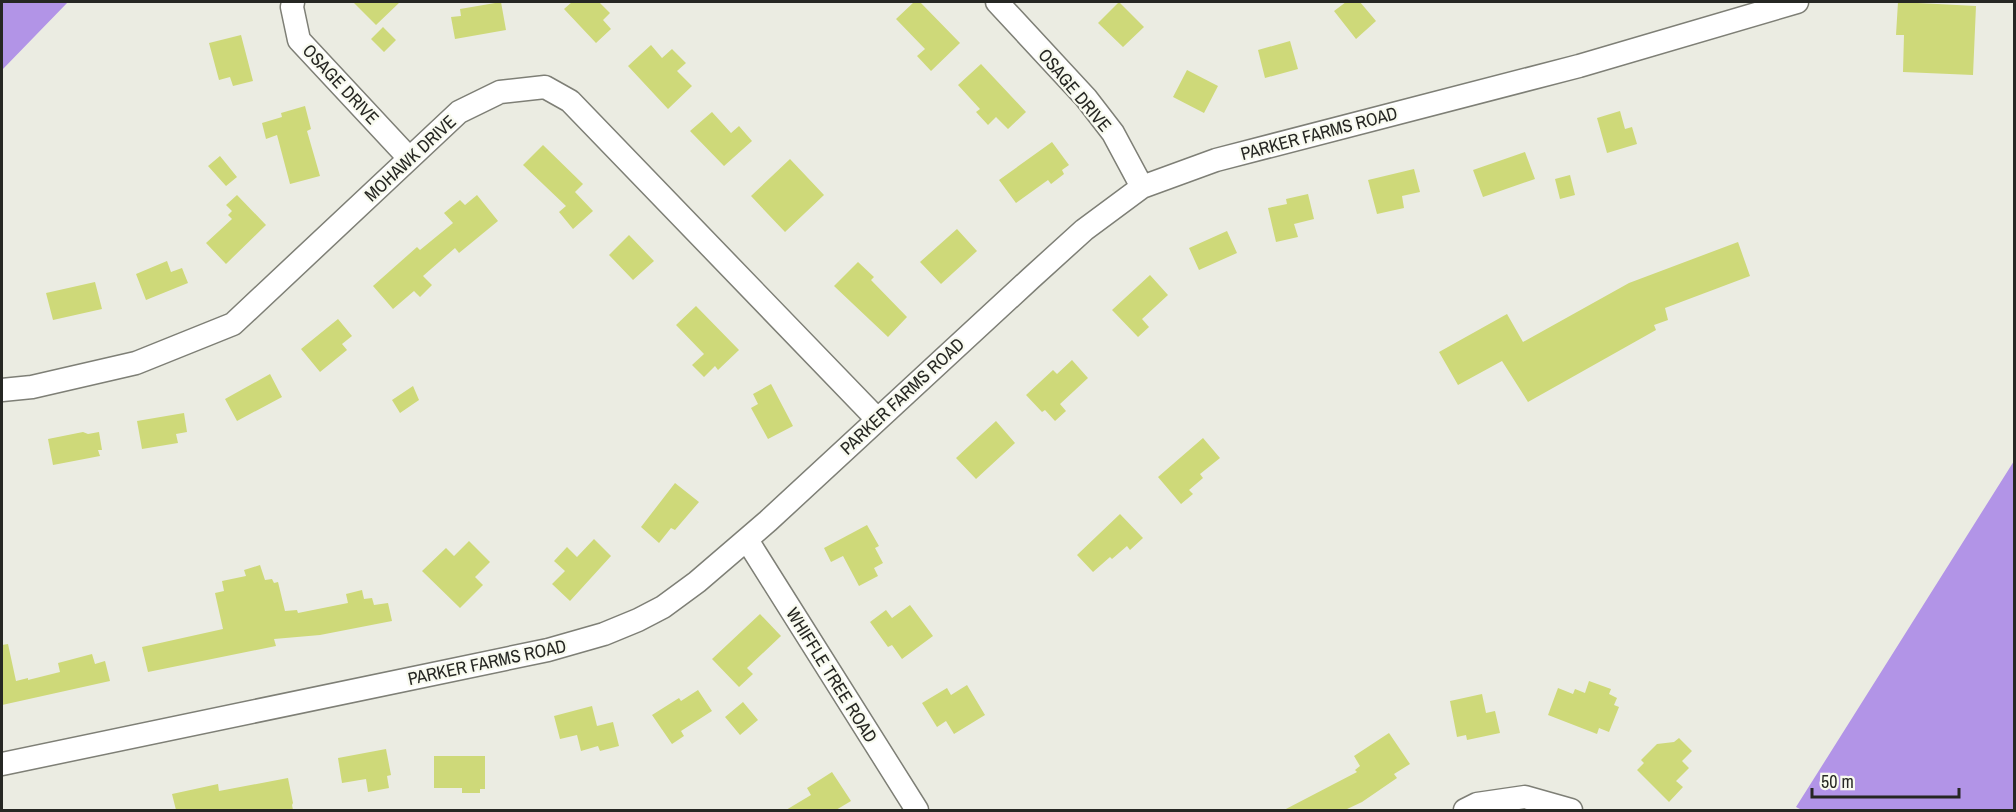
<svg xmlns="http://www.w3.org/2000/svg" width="2016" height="812" font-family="'Archivo Narrow',sans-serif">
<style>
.forest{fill:#b294e7}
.building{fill:#ced979}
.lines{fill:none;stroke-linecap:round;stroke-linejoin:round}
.minor-casing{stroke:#7e7f76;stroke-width:25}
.minor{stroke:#fff;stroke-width:22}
.labels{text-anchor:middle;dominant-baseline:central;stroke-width:4.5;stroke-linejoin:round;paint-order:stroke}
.street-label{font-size:18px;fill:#262723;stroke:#f8faef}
</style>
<rect width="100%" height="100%" fill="#ebece2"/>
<!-- forest -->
<path class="forest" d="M 2,2 L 68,2 L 2,70 Z
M 2014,461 L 2014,810 L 1802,810 L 1796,807 Z"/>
<!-- building -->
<path class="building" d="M 353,2 L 400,2 L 376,25 Z
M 501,2 L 506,30 L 455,39 L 451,17 L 461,16 L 460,9 Z
M 572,2 L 599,2 L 610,13 L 603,20 L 611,29 L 596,43 L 564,9 Z
M 914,2 L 920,2 L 960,43 L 931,71 L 917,56 L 925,49 L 896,19 Z
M 1119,2 L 1144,27 L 1123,47 L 1098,23 Z
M 1346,2 L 1360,2 L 1376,21 L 1356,39 L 1334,11 Z
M 1898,2 L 1976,6 L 1973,75 L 1903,72 L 1904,35 L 1896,35 Z
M 383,27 L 396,40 L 384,52 L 371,39 Z
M 241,35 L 253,81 L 233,86 L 230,77 L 219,80 L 209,43 Z
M 1290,41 L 1298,69 L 1265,78 L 1258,50 Z
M 651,45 L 662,58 L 672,49 L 686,63 L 677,71 L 692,86 L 668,109 L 628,66 Z
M 981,64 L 1026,112 L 1008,129 L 996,117 L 988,125 L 976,112 L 980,109 L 958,85 Z
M 1187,70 L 1218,86 L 1204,113 L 1173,97 Z
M 305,106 L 311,129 L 307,131 L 320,176 L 290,184 L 277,135 L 266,139 L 262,123 L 282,117 L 281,113 Z
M 1620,111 L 1625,129 L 1632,127 L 1637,144 L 1607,153 L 1597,118 Z
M 712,112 L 731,133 L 739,126 L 752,141 L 724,166 L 690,131 Z
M 1052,142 L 1069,165 L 1062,170 L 1064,174 L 1051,184 L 1048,180 L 1016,203 L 999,180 Z
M 543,145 L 583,184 L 575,192 L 593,211 L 573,229 L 559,212 L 566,206 L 523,165 Z
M 1525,152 L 1535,179 L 1483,197 L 1473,170 Z
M 220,156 L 237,177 L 226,186 L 208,166 Z
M 790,159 L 824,195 L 785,232 L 751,196 Z
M 1414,169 L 1420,192 L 1402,196 L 1404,208 L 1377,214 L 1368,180 Z
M 1570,175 L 1575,195 L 1560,199 L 1555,179 Z
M 1308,194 L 1314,219 L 1294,224 L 1298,237 L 1276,242 L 1268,208 L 1287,204 L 1286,199 Z
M 237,195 L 266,225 L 226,264 L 206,243 L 232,219 L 228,215 L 232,211 L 226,205 Z
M 477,195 L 498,221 L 459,253 L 455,248 L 423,276 L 432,285 L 420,297 L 414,291 L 393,309 L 373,286 L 417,247 L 420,250 L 453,223 L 444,213 L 460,200 L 465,205 Z
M 957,229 L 977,251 L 941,284 L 920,262 Z
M 1227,231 L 1237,253 L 1199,270 L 1189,248 Z
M 629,235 L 654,261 L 633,280 L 609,255 Z
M 1738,242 L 1750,276 L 1665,308 L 1668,320 L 1654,325 L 1656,330 L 1528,402 L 1502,361 L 1458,385 L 1439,352 L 1507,314 L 1523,342 L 1629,283 Z
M 167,261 L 171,272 L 182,268 L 188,283 L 146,300 L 136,274 Z
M 858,262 L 874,277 L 871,280 L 907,317 L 888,337 L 834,286 Z
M 1150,275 L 1168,295 L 1142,319 L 1149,327 L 1138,337 L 1112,310 Z
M 95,282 L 102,309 L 53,320 L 46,293 Z
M 696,306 L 739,350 L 718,370 L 715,366 L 704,377 L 692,365 L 704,354 L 676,325 Z
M 338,319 L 352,336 L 342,344 L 347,350 L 320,372 L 301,349 Z
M 1072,360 L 1088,378 L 1060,404 L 1066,411 L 1055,421 L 1045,410 L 1042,412 L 1026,395 L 1053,370 L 1057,374 Z
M 270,374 L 282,397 L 237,421 L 225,399 Z
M 771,384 L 793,426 L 768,439 L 751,408 L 758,404 L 753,394 Z
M 413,386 L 419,400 L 400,413 L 392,400 Z
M 184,413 L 187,432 L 176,434 L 178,443 L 142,449 L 137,421 Z
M 996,421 L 1015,443 L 976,479 L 956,458 Z
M 83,432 L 88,434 L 99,432 L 102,450 L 98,450 L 100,456 L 53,465 L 48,439 Z
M 1203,438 L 1220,458 L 1200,474 L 1203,478 L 1189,490 L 1193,494 L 1181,504 L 1158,477 Z
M 675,483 L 699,502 L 675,530 L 671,528 L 659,543 L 641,527 Z
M 1120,514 L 1143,538 L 1130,550 L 1127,546 L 1112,559 L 1110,557 L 1093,572 L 1077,555 Z
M 867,525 L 879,546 L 875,548 L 883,563 L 874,568 L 878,576 L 859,586 L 843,556 L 831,562 L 824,548 Z
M 594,539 L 611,556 L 570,601 L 552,584 L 565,571 L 554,561 L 567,547 L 577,557 Z
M 469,541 L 490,562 L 475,577 L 483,585 L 460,608 L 422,571 L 446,548 L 454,556 Z
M 260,565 L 265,580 L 272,579 L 274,583 L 278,582 L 285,611 L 297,610 L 298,613 L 348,603 L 346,594 L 362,590 L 364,599 L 372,598 L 374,605 L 388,603 L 392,621 L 320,635 L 274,639 L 276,646 L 148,672 L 142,647 L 223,629 L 215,593 L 224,591 L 222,581 L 246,576 L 244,570 Z
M 910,605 L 933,636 L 902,659 L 892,645 L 888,647 L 870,622 L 886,610 L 892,618 Z
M 760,614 L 781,636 L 747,668 L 753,674 L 739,687 L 712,659 Z
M 8,644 L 16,681 L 28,678 L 28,680 L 60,672 L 58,663 L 92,654 L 95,664 L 105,661 L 110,681 L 2,705 L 2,645 Z
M 1589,681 L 1611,689 L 1609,694 L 1617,698 L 1614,705 L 1619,707 L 1609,732 L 1599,728 L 1597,734 L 1548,715 L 1558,688 L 1573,694 L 1575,689 L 1585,693 Z
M 967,685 L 985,715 L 954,734 L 946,721 L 937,727 L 922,703 L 947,688 L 951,695 Z
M 698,690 L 712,711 L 681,731 L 684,736 L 672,744 L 652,715 L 679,698 L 681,701 Z
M 1482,694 L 1486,713 L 1495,711 L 1500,733 L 1467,740 L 1466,735 L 1457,737 L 1450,701 Z
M 743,702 L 758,720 L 740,735 L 725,717 Z
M 592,706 L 597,726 L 613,722 L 619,746 L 600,751 L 598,746 L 581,751 L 577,735 L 560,739 L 554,716 Z
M 1389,733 L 1410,764 L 1394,774 L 1397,778 L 1362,802 L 1345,810 L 1284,810 L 1357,772 L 1355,770 L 1360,766 L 1354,756 Z
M 1679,738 L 1692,751 L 1682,761 L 1689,768 L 1676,781 L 1683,787 L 1669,802 L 1637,770 L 1644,763 L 1641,760 L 1657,744 L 1674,742 Z
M 386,749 L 391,775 L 387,776 L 389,788 L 368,792 L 366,779 L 342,783 L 338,758 Z
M 434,756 L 485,756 L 485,789 L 480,789 L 480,793 L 462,793 L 462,788 L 434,788 Z
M 832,772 L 851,801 L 836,810 L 786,810 L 811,795 L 807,788 Z
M 288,778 L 293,803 L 292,805 L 293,810 L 176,810 L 172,794 L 218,784 L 219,791 Z"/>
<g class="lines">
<defs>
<path id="minor" d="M 293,2 L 292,7 L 299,40 L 409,158
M 997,2 L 1086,98 L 1113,133 L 1142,187
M 2,390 L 32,387 L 136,363 L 233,324 L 459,112 L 500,92 L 545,87 L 570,101 L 877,419
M 747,540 L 917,810
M 2,764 L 548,650 L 604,634 L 638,620 L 663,607 L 697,582 L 768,521 L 1030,279 L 1084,230 L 1142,187 L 1216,160 L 1579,66 L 1797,2
M 1465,810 L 1477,804 L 1525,797 L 1571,810"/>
</defs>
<!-- minor casing -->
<use href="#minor" class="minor-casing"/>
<!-- minor -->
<use href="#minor" class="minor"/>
</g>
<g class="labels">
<!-- street labels -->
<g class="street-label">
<text transform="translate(341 84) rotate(47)">OSAGE DRIVE</text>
<text transform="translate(1075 90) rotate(50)">OSAGE DRIVE</text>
<text transform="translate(1319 133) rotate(-15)">PARKER FARMS ROAD</text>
<text transform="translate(410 158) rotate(-43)">MOHAWK DRIVE</text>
<text transform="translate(902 396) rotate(-43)">PARKER FARMS ROAD</text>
<text transform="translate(487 662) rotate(-12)">PARKER FARMS ROAD</text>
<text transform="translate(832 675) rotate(58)">WHIFFLE TREE ROAD</text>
</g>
</g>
<!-- border -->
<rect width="2016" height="812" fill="none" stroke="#262723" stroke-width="6"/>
<!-- scale -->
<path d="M1812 788v9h147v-9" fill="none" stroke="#262723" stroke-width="3"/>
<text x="1821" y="788" font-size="18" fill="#262723" stroke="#f8faef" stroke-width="4.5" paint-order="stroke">50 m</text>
</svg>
